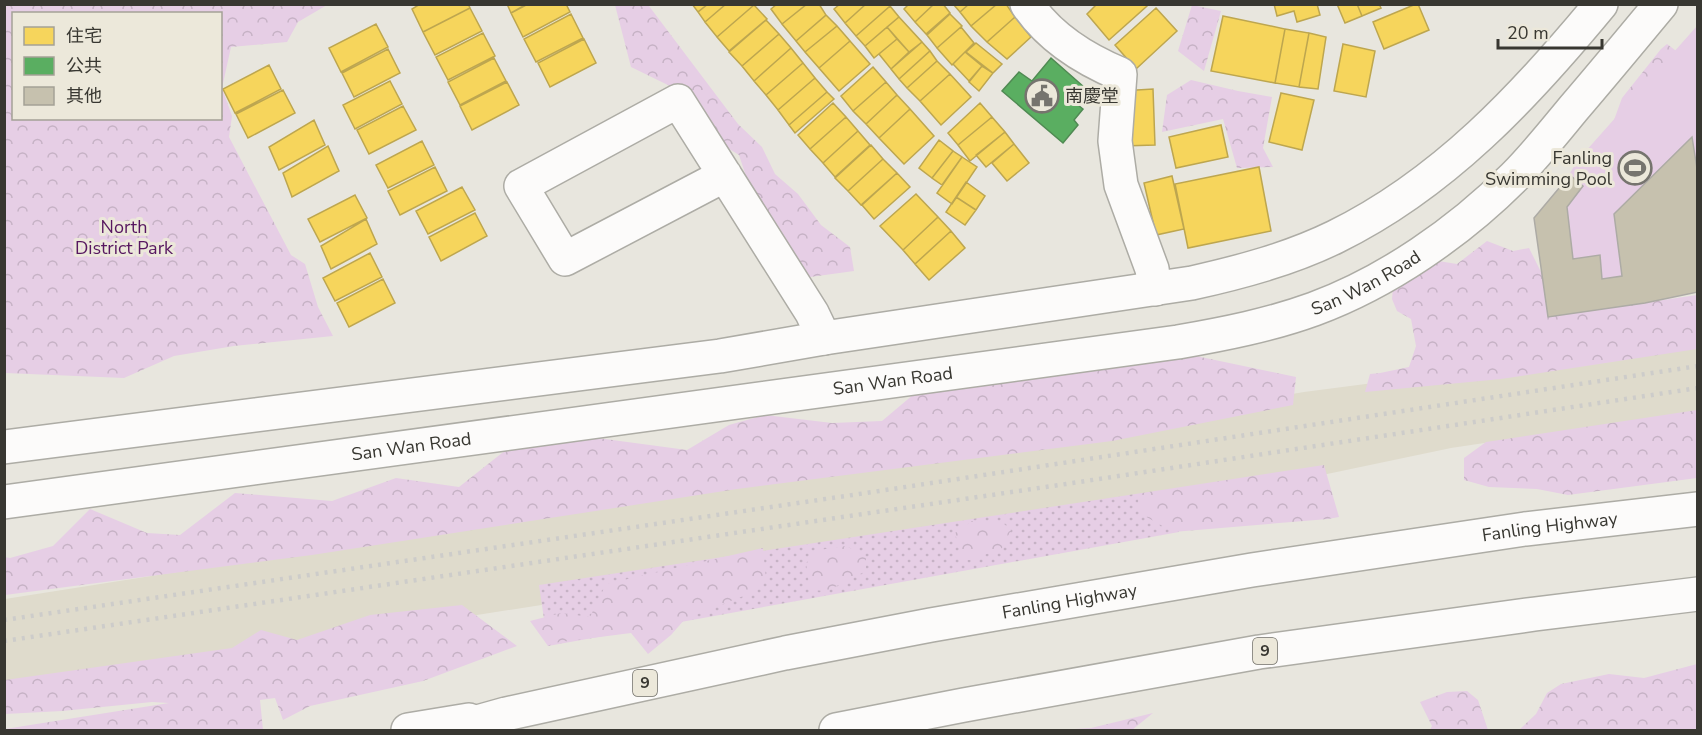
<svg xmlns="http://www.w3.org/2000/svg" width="1702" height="735" font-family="'Nunito Sans','Noto Sans SC',sans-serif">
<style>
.built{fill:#dfdbcc}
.grass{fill:url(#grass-dots)}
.forest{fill:url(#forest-crowns);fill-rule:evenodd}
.pitch{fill:#e6cee5}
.homes{fill:#f6d55c;stroke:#bda64f;stroke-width:1.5}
.public{fill:#5aae61;stroke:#508a53;stroke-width:1.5}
.building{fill:#c6c1ae;stroke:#adaba5;stroke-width:1.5}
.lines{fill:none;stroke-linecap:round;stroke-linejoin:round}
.minor-casing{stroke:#adaca5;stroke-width:36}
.highway-casing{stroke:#adaca5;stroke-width:36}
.minor{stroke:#fcfbfa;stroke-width:33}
.highway{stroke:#fcfbfa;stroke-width:33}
.rail{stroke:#cdccca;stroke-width:4.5;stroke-dasharray:3 6;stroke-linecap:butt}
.labels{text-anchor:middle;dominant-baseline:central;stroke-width:6;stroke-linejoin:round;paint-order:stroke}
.shield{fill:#ece8da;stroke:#6e6c64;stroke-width:1.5}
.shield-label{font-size:16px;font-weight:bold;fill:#383731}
.poi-label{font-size:18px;fill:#383731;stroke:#ece8da;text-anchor:start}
.park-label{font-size:18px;fill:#571760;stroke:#ece8da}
.street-label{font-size:18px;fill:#383731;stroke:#ece8da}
</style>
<defs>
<pattern id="grass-dots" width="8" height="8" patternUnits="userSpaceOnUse" patternTransform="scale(1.5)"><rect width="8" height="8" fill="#e6cee5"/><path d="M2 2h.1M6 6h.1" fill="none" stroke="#c6b2c5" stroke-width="1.8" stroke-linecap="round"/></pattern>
<pattern id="forest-crowns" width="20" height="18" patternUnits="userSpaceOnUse" patternTransform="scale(1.5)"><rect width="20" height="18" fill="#e6cee5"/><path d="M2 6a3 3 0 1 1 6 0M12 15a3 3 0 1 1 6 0" fill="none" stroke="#c6b2c5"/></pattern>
</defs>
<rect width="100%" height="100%" fill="#e8e6de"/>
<!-- built -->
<path class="built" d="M 1697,333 L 1697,411 L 1451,448 L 1084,525 L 789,566 L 458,618 L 5,683 L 5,599 L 1005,442 L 1304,392 L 1427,376 Z"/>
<!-- grass -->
<path class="grass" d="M 1142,493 L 1179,532 L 548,646 L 539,585 Z"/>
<!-- forest -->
<path class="forest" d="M 4,5 L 327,5 L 298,22 L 287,42 L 231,47 L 222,88 L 232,116 L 229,137 L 291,255 L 305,264 L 318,307 L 333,336 L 234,346 L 174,356 L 124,378 L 5,373 ZM 14,14 L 220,14 L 220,118 L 14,118 Z
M 615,5 L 644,5 L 649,6 L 738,124 L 762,147 L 775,174 L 798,194 L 821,225 L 850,247 L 854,271 L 803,278 L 752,194 L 739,155 L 712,138 L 672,87 L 631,67 Z
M 1192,5 L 1221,11 L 1204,71 L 1178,51 Z
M 1667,44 L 1683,56 L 1614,120 L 1622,98 L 1661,49 Z
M 1191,80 L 1238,91 L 1272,97 L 1263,148 L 1273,167 L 1237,168 L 1223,119 L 1162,132 L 1167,95 Z
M 1487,241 L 1513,251 L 1529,248 L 1542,274 L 1548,317 L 1697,295 L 1697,349 L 1501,379 L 1365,392 L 1370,374 L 1380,373 L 1409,367 L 1416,346 L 1411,319 L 1397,311 L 1392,299 L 1393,287 L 1432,260 L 1457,264 Z
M 1158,348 L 1296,377 L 1293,405 L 1112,441 L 737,489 L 312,555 L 5,595 L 4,557 L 10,558 L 53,546 L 90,509 L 147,533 L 180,535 L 235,493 L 332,501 L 396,478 L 459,487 L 502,453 L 535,435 L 590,437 L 687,450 L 729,425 L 765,415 L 832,423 L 882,421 L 920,389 Z
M 1697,410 L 1697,478 L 1568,495 L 1537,489 L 1489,487 L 1464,480 L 1464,458 L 1486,442 Z
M 1324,465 L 1339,517 L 1328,519 L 1173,532 L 1143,515 L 1138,501 L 1142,493 Z
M 972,521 L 1003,523 L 1011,530 L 1002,548 L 971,560 L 962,560 L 955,533 Z
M 846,546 L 866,557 L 866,571 L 827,591 L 810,590 L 806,563 L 819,550 Z
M 763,548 L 766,580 L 746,595 L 685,619 L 671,635 L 648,654 L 631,633 L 553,643 L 548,646 L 530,621 L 561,613 L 590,617 L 606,584 Z
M 462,605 L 517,646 L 423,681 L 310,706 L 283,720 L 275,698 L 260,700 L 263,730 L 5,730 L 5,729 L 169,703 L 152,702 L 62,711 L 5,714 L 5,680 L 232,648 L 261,630 L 297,640 L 370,615 Z
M 1697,664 L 1697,730 L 1519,730 L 1536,714 L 1547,693 L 1561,684 L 1609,674 L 1644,678 Z
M 1467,691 L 1478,700 L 1488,730 L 1430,730 L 1432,726 L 1420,702 L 1447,692 Z
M 1153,713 L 1132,730 L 1058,730 L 1091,728 Z"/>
<!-- pitch -->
<path class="pitch" d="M 1697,26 L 1697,292 L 1645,303 L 1548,317 L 1534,218 L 1569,175 L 1577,161 Z"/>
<!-- homes -->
<path class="homes" d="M 420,4 L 468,4 L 470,8 L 423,32 L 412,9 Z
M 507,4 L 527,4 L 511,13 Z
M 528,4 L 566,4 L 570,12 L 523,37 L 511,13 Z
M 692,4 L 708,4 L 698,12 Z
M 708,4 L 726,4 L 705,22 L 698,12 Z
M 726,4 L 754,5 L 717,37 L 705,22 Z
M 777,4 L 807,4 L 782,24 L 771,9 Z
M 807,4 L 819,4 L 826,15 L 796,41 L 782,24 Z
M 840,4 L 866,4 L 845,23 L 834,9 Z
M 866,4 L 889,4 L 890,6 L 856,36 L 845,23 Z
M 909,4 L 934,4 L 915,22 L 904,9 Z
M 934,4 L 943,4 L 950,13 L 926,34 L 915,22 Z
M 953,4 L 969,4 L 960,12 Z
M 969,4 L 997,4 L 971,26 L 960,12 Z
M 997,4 L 1006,4 L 1015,17 L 987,42 L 971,26 Z
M 1097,4 L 1146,4 L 1147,6 L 1109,40 L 1087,14 Z
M 1274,4 L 1317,4 L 1320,15 L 1297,22 L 1294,11 L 1277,16 Z
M 1337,4 L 1357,4 L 1362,16 L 1345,23 Z
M 1357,4 L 1379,4 L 1381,8 L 1362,16 Z
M 1416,4 L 1418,4 L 1429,30 L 1384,49 L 1373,22 Z
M 754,5 L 767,19 L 729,51 L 717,37 Z
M 890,6 L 899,17 L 865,46 L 856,36 Z
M 470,8 L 482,31 L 435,55 L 423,32 Z
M 1156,8 L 1177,31 L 1136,69 L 1115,45 Z
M 571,14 L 583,38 L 536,62 L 524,39 Z
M 950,14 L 962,26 L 937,48 L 927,35 Z
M 826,15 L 837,26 L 805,52 L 796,41 Z
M 1223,16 L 1285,29 L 1275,83 L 1211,71 Z
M 899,17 L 922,42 L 909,52 L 887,27 Z
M 1015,17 L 1031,37 L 1007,59 L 987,42 Z
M 766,20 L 779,34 L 742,66 L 729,52 Z
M 376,24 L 388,47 L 341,72 L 329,48 Z
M 837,26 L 850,41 L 819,68 L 805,52 Z
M 887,27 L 897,39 L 874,58 L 865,46 Z
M 961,27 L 974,43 L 952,65 L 937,48 Z
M 1285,29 L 1309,33 L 1299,87 L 1275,83 Z
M 483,33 L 495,56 L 448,80 L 436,57 Z
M 1309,33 L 1326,37 L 1318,89 L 1299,87 Z
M 779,34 L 791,48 L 754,81 L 742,66 Z
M 584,39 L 596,63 L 550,87 L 538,63 Z
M 897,39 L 909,52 L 891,69 L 879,54 Z
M 850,41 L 870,64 L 839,91 L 819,68 Z
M 922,42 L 930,51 L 899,79 L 891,69 Z
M 976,43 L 1002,64 L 993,73 L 966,52 Z
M 1343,44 L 1375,51 L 1366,97 L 1334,91 Z
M 791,48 L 803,63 L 766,95 L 754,81 Z
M 388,49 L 400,73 L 354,97 L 342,73 Z
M 930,51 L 937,61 L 907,88 L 899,79 Z
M 965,52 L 982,66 L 969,81 L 953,64 Z
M 494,58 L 506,81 L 460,105 L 448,82 Z
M 937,61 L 950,74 L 920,101 L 907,88 Z
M 803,63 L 815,78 L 778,110 L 766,95 Z
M 269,65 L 281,89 L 235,113 L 223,89 Z
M 982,66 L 993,73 L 979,91 L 969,82 Z
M 873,67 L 886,82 L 853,111 L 841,96 Z
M 950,74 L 971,97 L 941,125 L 920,101 Z
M 815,78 L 827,92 L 789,125 L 778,110 Z
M 390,81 L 402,104 L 355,129 L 343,105 Z
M 507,82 L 519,105 L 472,130 L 460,106 Z
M 886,82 L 897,95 L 866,124 L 853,111 Z
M 1153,89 L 1155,145 L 1123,146 L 1121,91 Z
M 283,90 L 295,113 L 248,138 L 236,114 Z
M 827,92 L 834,99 L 795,133 L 789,125 Z
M 1281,93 L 1314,100 L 1302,150 L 1269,142 Z
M 897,95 L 910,109 L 879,138 L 866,124 Z
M 833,103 L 846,117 L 810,149 L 798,135 Z
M 980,103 L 992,117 L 958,145 L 948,133 Z
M 403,106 L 416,130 L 369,154 L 357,130 Z
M 910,109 L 934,136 L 904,164 L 879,138 Z
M 846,117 L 858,131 L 823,163 L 810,149 Z
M 992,117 L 1005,132 L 970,161 L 958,145 Z
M 314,120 L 325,145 L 279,170 L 269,147 Z
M 1221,125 L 1228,157 L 1176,168 L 1169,137 Z
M 858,131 L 870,145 L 835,177 L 823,163 Z
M 1005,132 L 1014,144 L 986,167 L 976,155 Z
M 939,140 L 953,151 L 932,178 L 919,168 Z
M 422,141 L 434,165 L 388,188 L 376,165 Z
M 1014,144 L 1029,163 L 1007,181 L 992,163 Z
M 871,145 L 883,159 L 848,191 L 835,178 Z
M 328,146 L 339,171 L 292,197 L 283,173 Z
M 953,151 L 962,157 L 942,185 L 932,178 Z
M 962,157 L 977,167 L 952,204 L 937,193 Z
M 883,159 L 897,173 L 861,205 L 848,191 Z
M 435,167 L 447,191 L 400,215 L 388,191 Z
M 1259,167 L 1271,231 L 1188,248 L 1175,184 Z
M 897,173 L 910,187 L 874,219 L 862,205 Z
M 1172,176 L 1184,229 L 1156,235 L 1144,183 Z
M 966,182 L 985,196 L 976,210 L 956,197 Z
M 462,187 L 475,210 L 428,234 L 416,211 Z
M 916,194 L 938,217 L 903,250 L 880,226 Z
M 355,195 L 367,218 L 320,242 L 308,219 Z
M 956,197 L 976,210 L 965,225 L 946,212 Z
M 475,213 L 487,236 L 441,261 L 429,237 Z
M 938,217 L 951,231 L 915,264 L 903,250 Z
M 366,219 L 377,244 L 331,269 L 321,246 Z
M 951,231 L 965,248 L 929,280 L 915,264 Z
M 370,253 L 382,277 L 335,301 L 323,278 Z
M 383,279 L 395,303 L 349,327 L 337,303 Z"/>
<!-- public -->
<path class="public" d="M 1051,58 L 1084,87 L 1073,101 L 1083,109 L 1074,120 L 1078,125 L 1063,143 L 1002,91 L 1019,72 L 1032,81 Z"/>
<!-- building -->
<path class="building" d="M 1692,137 L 1698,175 L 1698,292 L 1645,303 L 1548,317 L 1534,218 L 1570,175 L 1583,186 L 1567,207 L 1573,259 L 1600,255 L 1602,279 L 1622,276 L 1614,214 Z"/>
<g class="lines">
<defs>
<g id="minor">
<path d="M 1027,4 C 1049,37 1084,59 1120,74 L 1115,141 L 1121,185 L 1152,269 L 1155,289"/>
<path d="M 725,175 L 565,259 L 521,186 L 678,101 L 812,313 L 824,338"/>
<path d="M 4,447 L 720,356 L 824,338 L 1192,283 C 1241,272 1290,259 1335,237 C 1443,184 1525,96 1601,4"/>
<path id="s1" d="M 4,502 L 1178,342 C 1224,334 1270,325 1314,309 C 1387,282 1459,232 1514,177 C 1535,156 1554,132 1573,109 C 1603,74 1632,39 1661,4"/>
</g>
<g id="highway">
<path d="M 408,730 L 469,720"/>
<path id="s2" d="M 449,730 L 506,714 L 785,653 L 931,625 L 1252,570 L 1525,529 L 1698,509"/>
<path d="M 836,730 L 964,705 L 1259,652 L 1535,614 L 1698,594"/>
</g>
</defs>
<!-- minor casing -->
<use href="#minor" class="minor-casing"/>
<!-- highway casing -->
<use href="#highway" class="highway-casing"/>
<!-- minor -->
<use href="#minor" class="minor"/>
<!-- highway -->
<use href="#highway" class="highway"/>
<!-- rail -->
<path class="rail" d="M 4,620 L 866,493 L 1698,366
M 4,641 L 1066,484 L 1698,388"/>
</g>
<!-- icons -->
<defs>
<symbol id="civic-ring" viewBox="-11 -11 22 22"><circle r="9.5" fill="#ece8da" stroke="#76746e" stroke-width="1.5"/><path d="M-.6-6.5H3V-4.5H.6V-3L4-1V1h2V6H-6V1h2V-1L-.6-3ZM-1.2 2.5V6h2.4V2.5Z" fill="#76746e"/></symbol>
<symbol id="stadium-ring" viewBox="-11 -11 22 22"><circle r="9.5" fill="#ece8da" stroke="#76746e" stroke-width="1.5"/><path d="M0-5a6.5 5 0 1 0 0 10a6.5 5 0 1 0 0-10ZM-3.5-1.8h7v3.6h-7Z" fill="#76746e"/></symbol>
</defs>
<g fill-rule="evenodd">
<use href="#civic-ring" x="1023" y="77" width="38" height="38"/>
<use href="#stadium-ring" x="1616" y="149" width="38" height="38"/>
</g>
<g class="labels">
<!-- shield labels -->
<g class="shield">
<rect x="1253" y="638" width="24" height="26" rx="4.5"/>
<rect x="633" y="670" width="24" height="26" rx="4.5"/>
</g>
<g class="shield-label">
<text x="1265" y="651">9</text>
<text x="645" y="683">9</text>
</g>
<!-- poi labels -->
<g class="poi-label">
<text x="1065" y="96">南慶堂</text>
<text x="1612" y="158" text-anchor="end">Fanling<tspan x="1612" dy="21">Swimming Pool</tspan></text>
</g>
<!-- park labels -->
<g class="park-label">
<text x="124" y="227">North<tspan x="124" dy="21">District Park</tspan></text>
</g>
<!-- street labels -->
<g class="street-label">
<text stroke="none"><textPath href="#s1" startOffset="1383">San Wan Road</textPath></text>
<text stroke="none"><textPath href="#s1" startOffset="897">San Wan Road</textPath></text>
<text stroke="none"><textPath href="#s1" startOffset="411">San Wan Road</textPath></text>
<text stroke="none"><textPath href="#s2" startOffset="1120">Fanling Highway</textPath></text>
<text stroke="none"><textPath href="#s2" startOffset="634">Fanling Highway</textPath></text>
</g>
</g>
<!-- border -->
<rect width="1702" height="735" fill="none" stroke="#383731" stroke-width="12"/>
<!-- legend -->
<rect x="12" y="12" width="210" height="108" fill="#ece8da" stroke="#a4a196" stroke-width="1.5"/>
<rect x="24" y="27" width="30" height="18" fill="#f6d55c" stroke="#a4a196" stroke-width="1.5"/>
<text x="66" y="42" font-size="18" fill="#383731">住宅</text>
<rect x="24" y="57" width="30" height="18" fill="#5aae61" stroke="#a4a196" stroke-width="1.5"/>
<text x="66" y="72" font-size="18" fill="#383731">公共</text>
<rect x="24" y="87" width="30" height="18" fill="#c6c1ae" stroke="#a4a196" stroke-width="1.5"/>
<text x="66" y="102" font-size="18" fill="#383731">其他</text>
<!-- scale -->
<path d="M1498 39v9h104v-9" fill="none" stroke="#383731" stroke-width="3"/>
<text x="1507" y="39" font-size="18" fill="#383731" stroke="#ece8da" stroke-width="4.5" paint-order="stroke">20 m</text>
</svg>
